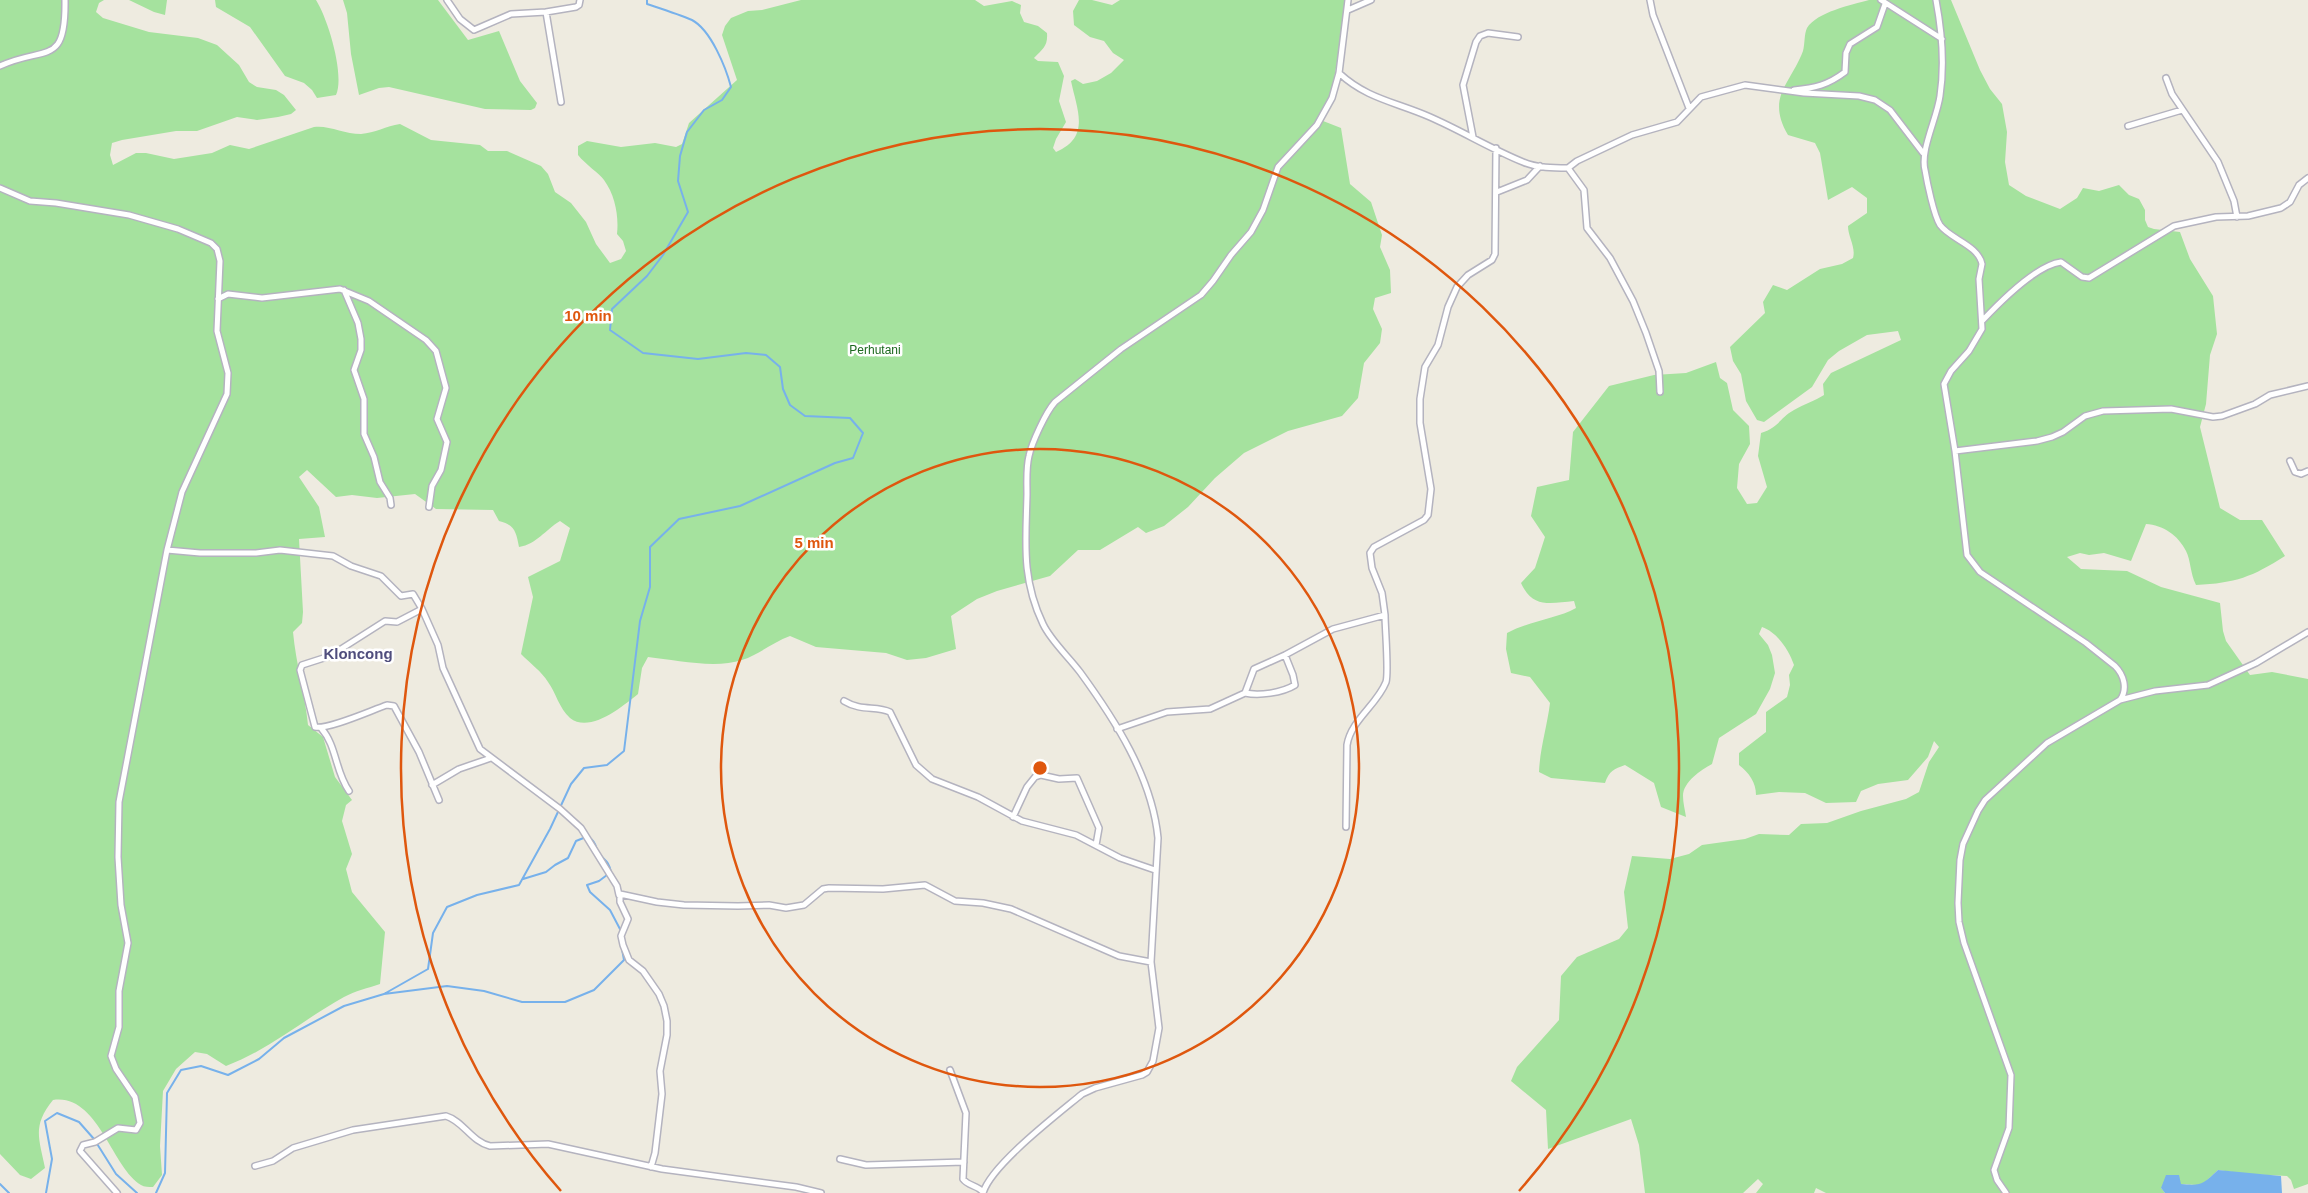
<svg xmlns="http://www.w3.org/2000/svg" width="2308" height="1193" font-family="Arial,sans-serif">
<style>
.green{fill:#a5e29e}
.water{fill:#77b1eb}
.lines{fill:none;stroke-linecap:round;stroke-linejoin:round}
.stream{stroke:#77b1eb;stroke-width:2}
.minor-casing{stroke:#b4b3bf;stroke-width:8}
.minor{stroke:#fff;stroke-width:5}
.ring{fill:none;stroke:#df570e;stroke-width:2.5}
.labels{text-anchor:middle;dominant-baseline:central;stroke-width:5;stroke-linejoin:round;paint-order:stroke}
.park-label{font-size:12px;fill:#1d691f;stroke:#fff}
.quarter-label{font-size:15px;font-weight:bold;fill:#504e7d;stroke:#fff}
.centre{fill:#df570e;stroke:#fff;stroke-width:2.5}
.ring-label{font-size:15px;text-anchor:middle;font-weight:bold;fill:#df570e;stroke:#fff;stroke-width:5;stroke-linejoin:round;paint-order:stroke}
</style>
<rect width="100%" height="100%" fill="#eeebe0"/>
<!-- green -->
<path class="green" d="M 0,0 L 104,0 L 99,3 L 96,12 L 103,18 L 149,32 L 198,38 L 217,45 L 239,65 L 249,82 L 257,87 L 276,90 L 284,95 L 296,110 L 291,114 L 278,117 L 257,120 L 237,117 L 197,131 L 176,131 L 122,140 L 112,143 L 110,155 L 113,165 L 136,153 L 146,153 L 174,159 L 212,153 L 230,145 L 249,149 L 314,127 C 329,125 344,134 361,134 C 375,133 386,126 400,124 L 431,140 L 480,145 L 488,151 L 507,151 L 541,166 L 548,174 L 555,192 L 571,203 L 586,222 L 596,244 L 610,263 L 621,259 L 626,251 L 623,241 L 617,234 C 619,216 615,195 604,180 C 600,174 585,164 578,155 L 578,146 L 587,141 L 621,147 L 655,143 L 676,147 L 682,144 L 689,123 L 737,80 L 722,35 L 725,26 L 731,18 L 748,11 L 762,10 L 801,0 L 975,0 L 984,6 L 1012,1 L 1021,5 L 1020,13 L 1024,22 L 1038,26 L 1047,33 C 1048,46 1043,49 1034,58 L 1038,61 L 1058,62 L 1064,76 L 1059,101 L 1066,122 L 1056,139 L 1053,148 L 1056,152 C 1091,137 1077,110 1071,81 L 1075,79 L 1083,84 L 1097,81 L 1111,73 L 1124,60 L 1113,53 L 1104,41 L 1090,37 L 1074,25 L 1073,11 L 1079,0 L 1092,0 L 1112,5 L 1120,0 L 1345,0 L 1340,45 L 1331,96 L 1318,119 L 1341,128 L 1350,184 L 1371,202 L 1382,235 L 1380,247 L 1390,270 L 1391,293 L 1375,298 L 1373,309 L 1382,329 L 1380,343 L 1364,363 L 1358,398 L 1342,416 L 1288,431 L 1244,453 L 1215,478 L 1188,507 L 1164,526 L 1146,533 L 1138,527 L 1100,550 L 1078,550 L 1050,576 L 997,591 L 977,599 L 951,616 L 956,649 L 926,658 L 907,660 L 886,653 L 816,647 L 790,636 C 773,642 760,654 742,660 C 715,669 676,660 648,657 L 642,668 L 638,694 C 623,706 590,734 570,718 C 559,708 556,693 548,682 C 542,672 530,663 521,654 L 533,597 L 528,577 L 560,561 L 570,528 L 560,521 C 545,530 537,544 519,547 C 516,532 515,525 499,521 L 493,510 L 436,509 L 415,494 L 377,498 L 352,495 L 336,497 L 307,470 L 299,477 L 319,507 L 325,537 L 299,539 L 303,612 L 302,623 L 293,632 C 296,664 305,694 308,725 L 323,737 L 335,777 L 352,800 L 346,805 L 342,821 L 352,854 L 346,869 L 352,892 L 385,932 L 380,984 C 368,988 355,991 344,997 C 304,1019 269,1050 226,1066 L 207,1054 L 195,1052 L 176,1069 L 163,1091 L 160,1146 L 162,1175 L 153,1187 C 149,1187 144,1187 141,1185 C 112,1168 98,1093 53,1100 C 32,1126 39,1138 45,1168 L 31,1179 L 20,1175 L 0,1154 Z
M 129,0 L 167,0 L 165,15 L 154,12 Z
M 215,0 L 316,0 C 328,19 345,75 336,95 L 317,98 L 312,90 L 304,83 L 285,76 L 250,27 L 216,7 Z
M 343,0 L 438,0 L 468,40 L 499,31 L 520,81 L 537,103 L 535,108 L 531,110 L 485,109 L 389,87 L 379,88 L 359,95 L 351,54 L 347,13 Z
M 1869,0 L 1951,0 L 1980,70 L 1990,89 L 2002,104 L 2007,132 L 2005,162 L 2009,185 L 2026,196 L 2060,209 L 2077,198 L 2083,188 L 2099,191 L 2119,185 L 2129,195 L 2139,199 L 2145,210 L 2145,220 L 2148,227 L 2154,229 L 2180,232 L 2190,259 L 2213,296 L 2217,334 L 2210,355 L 2206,404 L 2200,427 L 2220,508 L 2240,520 L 2262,520 L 2285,556 C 2252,577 2236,583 2196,585 C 2190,573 2191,561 2186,551 C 2178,535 2163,525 2146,524 L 2131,561 L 2104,553 L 2089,555 L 2080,553 L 2067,557 L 2081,569 L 2127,571 L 2161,587 L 2220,603 L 2223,631 L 2226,641 L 2250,675 L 2272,672 L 2308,679 L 2308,1184 L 2294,1189 L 2291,1180 L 2287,1176 L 2247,1174 L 2218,1170 L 2204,1183 L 2197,1185 L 2181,1184 L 2161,1188 L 2165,1193 L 1826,1193 L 1816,1188 L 1814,1193 L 1756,1193 L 1763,1184 L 1758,1179 L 1743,1193 L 1645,1193 L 1639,1145 L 1631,1119 L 1548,1149 L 1546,1110 L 1511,1081 L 1517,1067 L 1559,1020 L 1561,976 L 1577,957 L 1619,939 L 1628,928 L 1624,892 L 1632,856 L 1670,859 L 1689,854 L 1702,845 L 1745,839 L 1759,834 L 1789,835 L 1801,824 L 1827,823 L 1861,811 L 1906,799 L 1919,792 L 1929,762 L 1939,747 L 1934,741 L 1928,757 L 1908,780 L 1878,784 L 1861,791 L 1856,802 L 1826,803 L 1805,793 L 1779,792 L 1756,795 C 1756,782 1749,773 1739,765 L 1739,753 L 1766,732 L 1766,712 L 1787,697 L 1790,685 L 1789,675 L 1794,665 C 1789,650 1777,632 1762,627 L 1759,634 L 1768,645 L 1772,655 L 1775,673 L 1770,689 L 1756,714 L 1719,738 L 1712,764 C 1701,770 1683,782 1683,796 C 1683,803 1685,810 1686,817 L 1661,807 L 1654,783 L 1625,765 C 1614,769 1609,771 1605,783 L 1551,778 L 1539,772 C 1540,748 1547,727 1550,703 L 1530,677 L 1511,673 L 1506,649 L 1507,633 C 1529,621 1556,619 1576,608 L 1574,601 C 1551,603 1533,609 1521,583 L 1535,568 L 1545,537 L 1531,516 L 1537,487 L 1569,480 L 1573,432 L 1609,386 L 1654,375 L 1686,373 L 1716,362 L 1720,378 L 1727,383 L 1733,410 L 1749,426 L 1750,444 L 1739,464 L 1737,488 L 1747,504 L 1757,503 L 1767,487 L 1758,456 L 1761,433 C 1780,427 1779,418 1794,410 C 1804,404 1815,401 1824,395 L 1823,384 L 1831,373 L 1901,340 L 1898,331 L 1867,335 L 1839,351 L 1828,360 L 1812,387 L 1764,422 L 1757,420 L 1746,401 L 1741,374 L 1733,361 L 1730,347 L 1765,313 L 1763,302 L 1773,285 L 1787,290 L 1820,269 L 1842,264 L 1853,258 C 1856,247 1848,237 1848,226 L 1867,213 L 1867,198 L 1852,187 L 1828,200 L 1820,153 L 1815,143 L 1788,135 C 1766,97 1790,85 1803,51 C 1805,44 1804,34 1807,28 C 1817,12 1851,5 1869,0 Z"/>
<!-- water -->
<path class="water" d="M 2218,1170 L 2281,1176 L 2282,1193 L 2165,1193 L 2161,1188 L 2166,1175 L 2179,1175 L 2181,1184 C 2202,1186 2203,1184 2218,1170 Z"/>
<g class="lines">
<!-- stream -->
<path class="stream" d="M 590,838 C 596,842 595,846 598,852 C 604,861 608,859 611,872 L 599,881 L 587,885 L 590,892 L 610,910 L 621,931
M 523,879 L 546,872 L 555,865 L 568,858 L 576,841 L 586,837
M 384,994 L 428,969 L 433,933 L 447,907 L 477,895 L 519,885 L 550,829 L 571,784 L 584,768 L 607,765 L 624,751 L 640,621 L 650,587 L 650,547 L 679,519 L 740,506 L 835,463 L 853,458 L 863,433 L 850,418 L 805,416 L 790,405 L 783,389 L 780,367 L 766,355 L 746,353 L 698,359 L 643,353 L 610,330 L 612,309 L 647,276 L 663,255 L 688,212 L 678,181 L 680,156 L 687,132 L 704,110 L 722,100 L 731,87 C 726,68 711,30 692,20 C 678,14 662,9 647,4 L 647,0
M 0,1184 L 9,1193
M 46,1193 L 52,1159 L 45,1121 L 57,1113 L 79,1122 L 94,1139 L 116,1174 L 137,1193
M 156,1193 L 165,1173 L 167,1093 L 181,1070 L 201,1066 L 228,1075 L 259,1059 L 284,1038 L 344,1006 L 384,994 L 447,986 L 484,991 L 522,1002 L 565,1002 L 594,990 L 624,960 L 620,938"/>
<defs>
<path id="minor" d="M 447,0 L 460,19 L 474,30 L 511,14 L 546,12 L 576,7 L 579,5 L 580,0
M 1650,0 L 1653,15 L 1689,108
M 1881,0 L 1942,39
M 1936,0 C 1942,32 1945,63 1940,96 C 1937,118 1920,150 1925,170 C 1927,182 1934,216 1940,225 C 1950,239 1978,245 1982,264 L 1979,279 L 1982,329 L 1969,351 L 1951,371 L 1944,384 L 1955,451 L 1967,555 L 1980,572 L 2086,643 L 2115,666 C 2124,675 2128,689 2120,700 L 2047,743 L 1985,800 L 1978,811 L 1963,844 L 1960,860 L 1958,903 L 1959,922 L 1964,943 L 2011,1075 L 2009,1128 L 1994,1170 L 1997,1180 L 2006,1193
M 1348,10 L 1371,0
M 546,12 L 561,102
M 0,66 C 45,45 66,68 65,0
M 1339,73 C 1367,99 1396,102 1430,117 C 1462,131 1491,149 1523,162 C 1537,168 1554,168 1568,168 L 1577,161 L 1632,135 L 1677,122 L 1701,97 L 1745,85 L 1804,93 L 1859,96 L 1875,100 L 1890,110 L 1923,153
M 2166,78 L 2172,94 L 2218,162 L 2234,201 L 2237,217
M 1794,90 C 1815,88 1828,85 1845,72 L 1846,53 L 1850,44 L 1877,27 L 1885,4
M 2128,126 L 2182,110
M 1473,137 L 1463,85 L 1476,42 L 1480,36 L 1488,33 L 1518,37
M 1568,168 L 1584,190 L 1587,228 L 1610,258 L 1633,301 L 1646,333 L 1659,371 L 1660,392
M 0,188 L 30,201 L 56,203 L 129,215 L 178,229 L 211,243 L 217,249 L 220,261 L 217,331 L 228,373 L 227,394 L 182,492 L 167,550 L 119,802 L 118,857 L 121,905 L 128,943 L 119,991 L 119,1027 L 111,1056 L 116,1069 L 135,1097 L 140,1123 L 136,1130 L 118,1128 L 95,1142 L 83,1145 L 80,1151 L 117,1193
M 1497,192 L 1527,180 L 1540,166
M 344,290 L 358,323 L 361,339 L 361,350 L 354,370 L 364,399 L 364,434 L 374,457 L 380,482 L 390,498 L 391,505
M 218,299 L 228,294 L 262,298 L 340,289 L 369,301 L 426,340 L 436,351 L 446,388 L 437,419 L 447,442 L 441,470 L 432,486 L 429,507
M 1982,321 C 1999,303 2037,265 2061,262 L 2082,277 L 2089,278 L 2174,226 L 2216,217 L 2248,216 L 2281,208 L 2290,202 L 2299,185 L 2308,178
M 1955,451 L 2037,441 L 2052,437 L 2063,432 L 2085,416 L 2103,411 L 2171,409 L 2213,417 L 2222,416 L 2255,404 L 2270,395 L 2308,386
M 2290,461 L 2295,472 L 2301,474 L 2308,471
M 167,550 L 200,553 L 256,553 L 280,550 L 333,556 L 351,566 L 381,576 L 401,596 L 413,594 L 422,609 L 397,622 L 385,621 L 330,656 L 302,665 L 300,670 L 315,727 C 328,730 372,710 387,705 L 394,706 L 419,752 L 439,800
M 422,609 L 438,645 L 443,668 L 480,749 L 560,809 L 581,828 L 617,886 L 619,895
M 1245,693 C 1259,696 1282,693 1295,685 L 1293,675 L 1285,655
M 2120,700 L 2155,691 L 2208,685 L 2256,663 L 2308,632
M 844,701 C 862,712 876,705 890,712 L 916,765 L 932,779 L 978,797 L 1022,821 L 1076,835 L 1120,858 L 1155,870
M 321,728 C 337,746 335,771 349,791
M 1117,729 L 1167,712 L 1210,709 L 1245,693 L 1254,669 L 1285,655 L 1333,629 L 1385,615 L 1382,593 L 1372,568 L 1370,553 L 1374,547 L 1424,520 L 1428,515 L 1431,489 L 1420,423 L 1420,399 L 1425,367 L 1438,345 L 1448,307 L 1457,287 L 1468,275 L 1492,260 L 1495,254 L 1496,148
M 432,785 L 459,769 L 491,758
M 1013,817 L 1027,787 L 1035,777 L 1041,775 L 1059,779 L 1077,778 L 1099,828 L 1096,845
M 1346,827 L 1347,745 C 1351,720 1377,705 1386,682 C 1389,673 1385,628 1385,615
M 950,1070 L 966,1113 L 963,1179 C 968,1186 977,1185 983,1192
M 840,1159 L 866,1165 L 964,1162
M 255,1166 L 273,1161 L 293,1148 L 353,1130 L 446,1116 C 463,1121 472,1142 490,1146 L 548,1144 L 662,1169 L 796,1187 L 821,1193
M 651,1167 L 655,1153 L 662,1094 L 660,1071 L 667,1035 L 667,1021 L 664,1006 L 659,994 L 643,971 L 629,960 L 623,945 L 621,936 L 628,919 L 620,902 L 620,894 L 657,902 L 684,905 L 738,906 L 769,905 L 786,908 L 804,905 L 823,889 L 829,888 L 883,889 L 925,885 L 955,901 L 983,903 L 1011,909 L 1119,956 L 1151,962
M 983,1193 C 991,1165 1058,1114 1082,1094 L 1095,1088 L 1142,1075 L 1147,1072 L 1153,1061 L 1159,1028 L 1151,962 L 1158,838 C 1152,777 1115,720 1080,672 C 1068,656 1051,641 1043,624 C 1021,578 1026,541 1027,494 C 1027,481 1026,468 1029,456 C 1032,442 1046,412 1055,402 L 1121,349 L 1201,295 L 1213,281 L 1231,255 L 1251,232 L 1263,210 L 1278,167 L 1317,125 L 1332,98 L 1339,73 L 1348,0"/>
</defs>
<!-- minor casing -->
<use href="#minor" class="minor-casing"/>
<!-- minor -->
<use href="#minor" class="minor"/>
</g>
<!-- distance rings -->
<g class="ring">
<circle cx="1040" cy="768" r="319"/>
<path d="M561 1191A639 639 0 1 1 1519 1191"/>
</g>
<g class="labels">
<!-- park labels -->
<g class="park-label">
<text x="875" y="350">Perhutani</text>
</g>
<!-- quarter labels -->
<g class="quarter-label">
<text x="358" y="653">Kloncong</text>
</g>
</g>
<circle cx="1040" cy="768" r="8" class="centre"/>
<g class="ring-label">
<text x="588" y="321">10 min</text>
<text x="814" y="548">5 min</text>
</g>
</svg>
